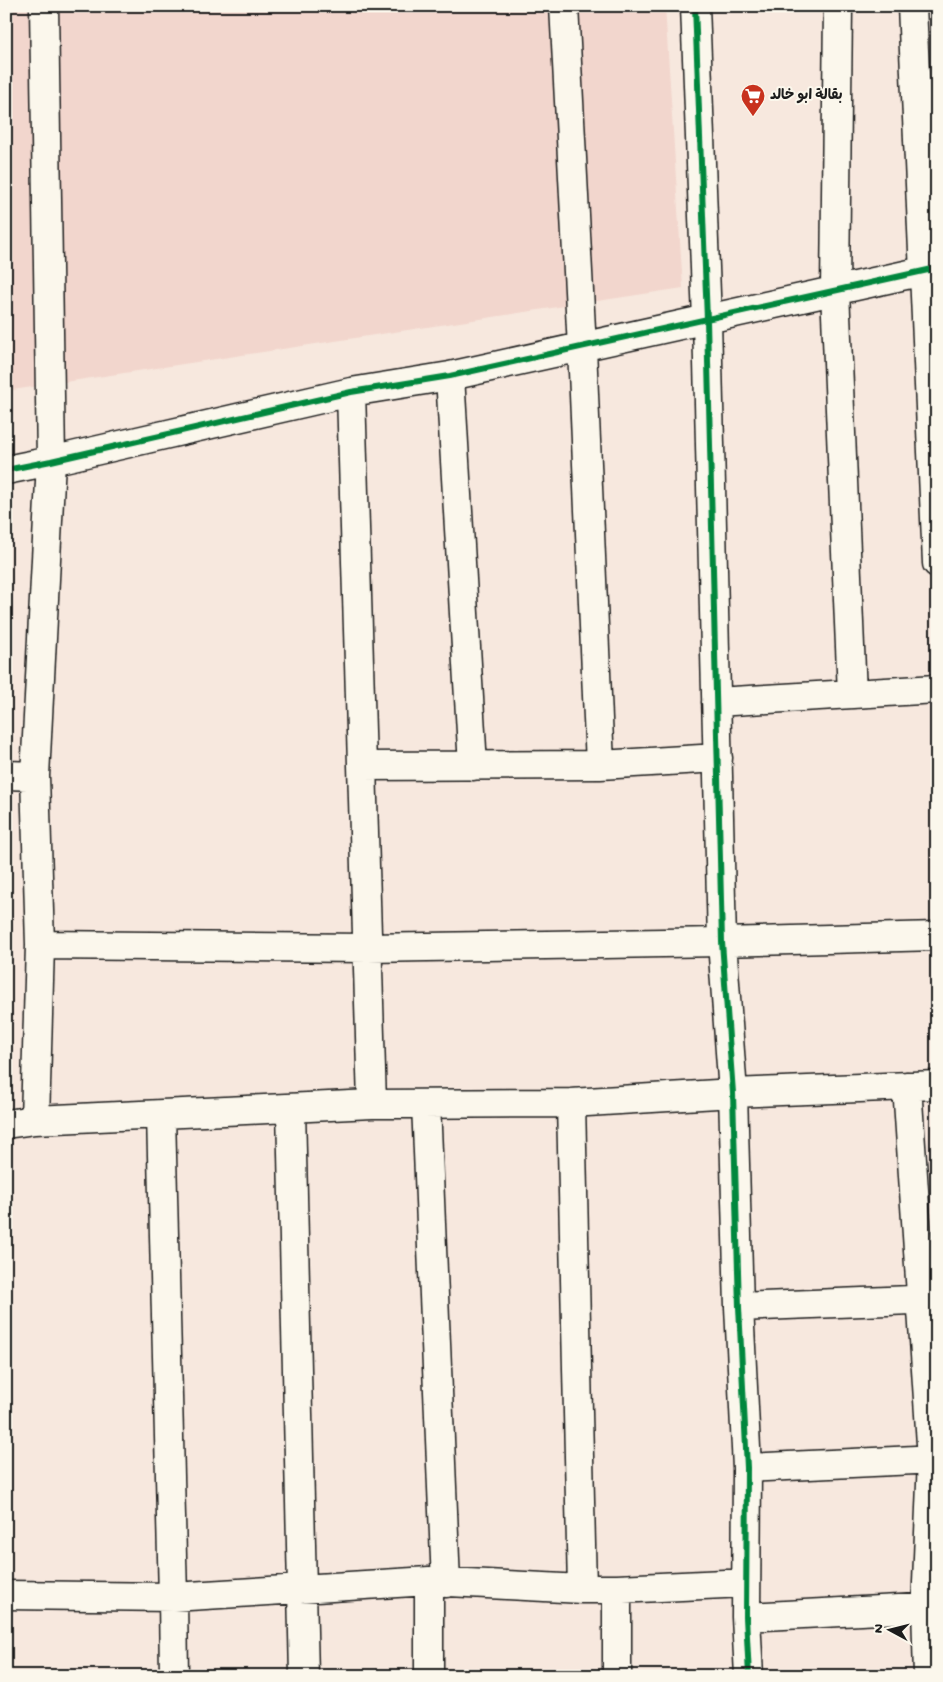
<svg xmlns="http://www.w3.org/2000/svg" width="943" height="1682" font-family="'Gochi Hand','Playpen Sans Arabic',sans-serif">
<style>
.built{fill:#f2d6cd}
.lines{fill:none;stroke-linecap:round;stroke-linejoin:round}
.minor-casing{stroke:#1c1c1c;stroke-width:31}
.minor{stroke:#fbf7ec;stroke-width:28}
.cycleway-casing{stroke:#fbf7ec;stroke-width:9}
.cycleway{stroke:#00873e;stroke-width:6}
.labels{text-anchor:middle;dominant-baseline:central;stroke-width:4;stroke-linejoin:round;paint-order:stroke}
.poi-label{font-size:14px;font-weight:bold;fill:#1c1c1c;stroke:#fbf7ec;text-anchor:start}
</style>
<rect width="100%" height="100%" fill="#f7e8de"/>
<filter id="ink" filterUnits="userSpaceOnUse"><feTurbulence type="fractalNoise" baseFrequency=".02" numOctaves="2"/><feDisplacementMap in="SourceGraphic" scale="10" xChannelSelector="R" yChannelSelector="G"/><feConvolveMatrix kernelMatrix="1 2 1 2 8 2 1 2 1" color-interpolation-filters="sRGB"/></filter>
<g filter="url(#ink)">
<!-- built -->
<path class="built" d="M 6,6 L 665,6 L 683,288 L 6,391 Z"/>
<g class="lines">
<defs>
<path id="minor" d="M 564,6 L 582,348 L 600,765
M 695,6 L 707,320 L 722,942 L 733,1093 L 739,1307 L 747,1468 L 746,1617 L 749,1676
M 838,6 L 835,291 L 852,694
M 912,6 L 937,563
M 450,376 L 473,766
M 351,392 L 372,1104
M 6,470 L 51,461 L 351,392 L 450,376 L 937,268
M 716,702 L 937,689
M 362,766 L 600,765 L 718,758
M 6,775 L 35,776
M 40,945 L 368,948 L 722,942 L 937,936
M 907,1086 L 932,1459 L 926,1607 L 928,1676
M 571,1103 L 582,1589
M 426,1104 L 446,1583
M 291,1109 L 304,1676
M 161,1115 L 173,1597 L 174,1676
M 35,1120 L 40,945 L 35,776 L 51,461 L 44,6
M 6,1124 L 35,1120 L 372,1104 L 571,1103 L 733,1093 L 937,1085
M 739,1307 L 937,1299
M 747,1468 L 937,1459
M 429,1581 L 429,1676
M 617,1589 L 617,1676
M 6,1595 L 173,1597 L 429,1581 L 582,1589 L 617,1589 L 746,1583
M 746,1617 L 937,1607"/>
</defs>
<!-- minor casing -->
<use href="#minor" class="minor-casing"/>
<!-- minor -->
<use href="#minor" class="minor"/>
<defs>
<path id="cycleway" d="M 695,6 L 707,320 L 722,942 L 733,1093 L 739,1307 L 747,1468 L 746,1617 L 749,1676
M 6,470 L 51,461 L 351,392 L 450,376 L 937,268"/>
</defs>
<!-- cycleway casing -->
<use href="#cycleway" class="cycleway-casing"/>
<!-- cycleway -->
<use href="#cycleway" class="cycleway"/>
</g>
</g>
<!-- icons -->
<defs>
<symbol id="supermarket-pin" viewBox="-11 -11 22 30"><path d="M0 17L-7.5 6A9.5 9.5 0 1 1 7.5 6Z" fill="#c8321e" stroke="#fbf7ec"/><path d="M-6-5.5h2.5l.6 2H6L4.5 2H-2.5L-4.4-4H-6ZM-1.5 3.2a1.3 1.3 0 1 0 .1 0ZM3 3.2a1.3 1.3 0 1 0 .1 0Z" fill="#fff"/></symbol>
</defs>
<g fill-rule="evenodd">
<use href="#supermarket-pin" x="739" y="82" width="28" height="38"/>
</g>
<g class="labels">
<!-- poi labels -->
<g class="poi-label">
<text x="770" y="96">بقالة ابو خالد</text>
</g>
</g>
<!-- margin -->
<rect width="943" height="1682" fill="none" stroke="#fbf7ec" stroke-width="25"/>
<rect x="12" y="12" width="918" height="1657" fill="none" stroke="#1c1c1c" stroke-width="2" filter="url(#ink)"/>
<!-- north arrow -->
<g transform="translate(890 1630) rotate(277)" stroke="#fbf7ec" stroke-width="4" paint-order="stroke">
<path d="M0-4L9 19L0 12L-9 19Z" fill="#1c1c1c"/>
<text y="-8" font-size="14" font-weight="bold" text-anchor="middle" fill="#1c1c1c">N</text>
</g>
</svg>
